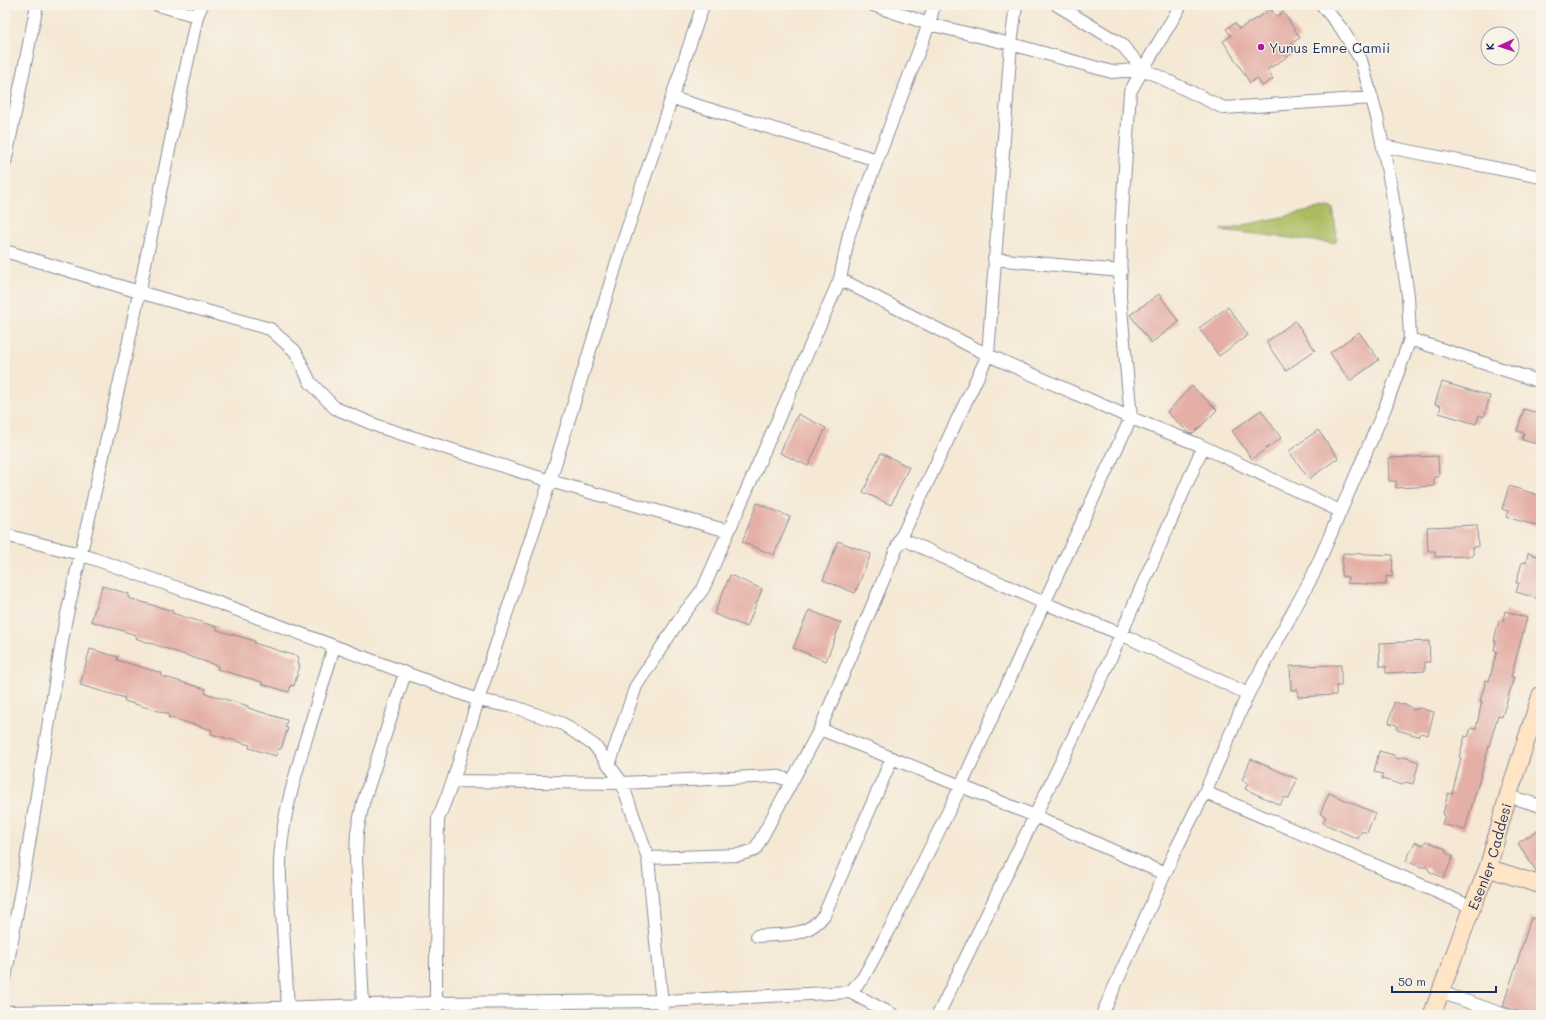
<svg xmlns="http://www.w3.org/2000/svg" width="1546" height="1020" font-family="Mali,sans-serif">
<style>
.green{fill:#abbc5f;stroke:#63765e}
.building{fill:#e4afa6}
.lines{fill:none;stroke-linecap:round;stroke-linejoin:round}
.street-casing{stroke:#888c99;stroke-width:14}
.secondary-casing{stroke:#888c99;stroke-width:19}
.street{stroke:#fff;stroke-width:12}
.secondary{stroke:#ffe4c6;stroke-width:17}
.poi-dot{fill:#b5179e;stroke:#f7f3e8;stroke-width:1.5}
.labels{text-anchor:middle;dominant-baseline:central;stroke-width:3;stroke-linejoin:round;paint-order:stroke}
.poi-label{font-size:14px;fill:#1b2f5e;stroke:#f7f3e8;text-anchor:start}
.street-label{font-size:14px;fill:#1b2f5e;stroke:#f7f3e8}
</style>
<rect width="100%" height="100%" fill="#f7f3e8"/>
<filter id="ink" filterUnits="userSpaceOnUse"><feTurbulence type="fractalNoise" baseFrequency=".025" numOctaves="2"/><feDisplacementMap in="SourceGraphic" scale="8" xChannelSelector="R" yChannelSelector="G"/><feConvolveMatrix kernelMatrix="1 2 1 2 8 2 1 2 1" color-interpolation-filters="sRGB"/></filter>
<filter id="wash" filterUnits="userSpaceOnUse"><feTurbulence type="fractalNoise" baseFrequency=".012" numOctaves="4" result="noise"/><feDisplacementMap in="SourceGraphic" scale="16" xChannelSelector="R" yChannelSelector="G"/><feGaussianBlur stdDeviation="0.9" result="paint"/><feColorMatrix in="noise" values="0 0 0 0 0 0 0 0 0 0 0 0 0 0 0 0 0 1.4 0 .05"/><feComposite in="paint" operator="in"/></filter>
<g filter="url(#wash)">
<rect width="100%" height="100%" fill="#f5e8d4"/>
<!-- green -->
<path class="green" d="M 1261,5 L 1287,5 L 1281,9 L 1271,7 L 1264,9 Z
M 1328,207 L 1333,208 L 1337,238 L 1336,242 L 1332,243 L 1221,230 Z"/>
<g id="blocks">
<!-- building -->
<path class="building" d="M 1271,9 L 1276,17 L 1283,12 L 1300,38 L 1291,43 L 1296,51 L 1267,70 L 1273,79 L 1262,86 L 1257,78 L 1250,83 L 1223,41 L 1231,36 L 1226,29 L 1235,23 L 1239,29 Z
M 1159,294 L 1179,322 L 1151,343 L 1130,315 Z
M 1228,307 L 1248,335 L 1219,356 L 1199,328 Z
M 1295,321 L 1315,350 L 1286,371 L 1266,342 Z
M 1359,332 L 1379,360 L 1350,381 L 1330,353 Z
M 1442,382 L 1490,396 L 1484,417 L 1479,415 L 1476,424 L 1439,413 L 1441,406 L 1435,404 Z
M 1192,386 L 1217,410 L 1193,434 L 1189,433 L 1167,412 Z
M 1524,409 L 1541,414 L 1541,445 L 1522,440 L 1524,433 L 1517,431 Z
M 1261,410 L 1281,438 L 1252,459 L 1232,431 Z
M 798,414 L 826,428 L 808,466 L 780,453 Z
M 1318,430 L 1338,458 L 1309,479 L 1289,451 Z
M 881,453 L 909,467 L 891,505 L 863,492 Z
M 1438,456 L 1439,477 L 1434,477 L 1434,486 L 1396,488 L 1396,481 L 1389,481 L 1388,458 Z
M 1509,486 L 1541,496 L 1541,527 L 1506,517 L 1508,511 L 1502,509 Z
M 757,503 L 790,517 L 774,555 L 742,542 Z
M 1477,525 L 1478,547 L 1473,547 L 1473,556 L 1435,557 L 1435,551 L 1428,551 L 1427,527 Z
M 838,541 L 871,554 L 855,593 L 823,580 Z
M 1343,553 L 1393,555 L 1392,577 L 1386,576 L 1386,585 L 1347,583 L 1348,577 L 1341,576 Z
M 1528,553 L 1541,557 L 1541,591 L 1539,599 L 1516,592 L 1519,583 L 1516,583 L 1522,562 L 1526,563 Z
M 730,575 L 762,589 L 747,627 L 714,614 Z
M 102,586 L 129,594 L 128,598 L 173,611 L 172,613 L 217,627 L 217,630 L 255,641 L 254,643 L 299,657 L 297,664 L 300,665 L 294,686 L 291,685 L 289,692 L 262,684 L 262,682 L 217,669 L 218,666 L 135,638 L 136,635 L 91,621 Z
M 809,610 L 841,623 L 826,661 L 793,648 Z
M 1505,611 L 1527,618 L 1511,677 L 1514,677 L 1509,694 L 1502,717 L 1498,715 L 1465,830 L 1442,824 L 1445,815 L 1443,814 L 1448,793 L 1452,794 L 1461,758 L 1459,757 L 1465,736 L 1468,737 L 1471,728 L 1476,729 L 1482,701 L 1480,701 L 1486,680 L 1489,681 L 1497,651 L 1494,650 L 1496,641 L 1494,641 L 1499,620 L 1503,621 Z
M 1429,641 L 1430,662 L 1425,662 L 1425,671 L 1386,673 L 1386,666 L 1380,666 L 1379,643 Z
M 90,649 L 118,657 L 117,660 L 162,673 L 161,676 L 206,689 L 205,693 L 248,706 L 248,708 L 287,720 L 285,727 L 288,728 L 281,749 L 278,749 L 276,756 L 249,748 L 250,745 L 211,734 L 212,730 L 168,717 L 169,714 L 124,701 L 125,698 L 80,685 Z
M 1341,665 L 1341,686 L 1336,686 L 1336,695 L 1298,697 L 1298,690 L 1291,690 L 1290,666 Z
M 1394,702 L 1409,706 L 1413,710 L 1419,708 L 1434,712 L 1428,735 L 1421,733 L 1418,736 L 1397,730 L 1397,725 L 1389,723 Z
M 1379,751 L 1394,755 L 1398,759 L 1404,757 L 1419,762 L 1413,784 L 1405,782 L 1403,785 L 1382,779 L 1382,774 L 1374,772 Z
M 1251,759 L 1297,779 L 1289,799 L 1284,797 L 1280,805 L 1245,789 L 1248,783 L 1242,780 Z
M 1329,793 L 1375,813 L 1367,833 L 1362,831 L 1358,839 L 1323,823 L 1326,817 L 1320,814 Z
M 1541,828 L 1541,874 L 1538,874 L 1518,843 Z
M 1426,841 L 1446,849 L 1446,853 L 1453,856 L 1444,878 L 1430,872 L 1427,867 L 1421,867 L 1406,861 L 1415,842 L 1423,845 Z
M 1531,918 L 1541,921 L 1541,1015 L 1528,1015 L 1503,1006 Z"/>
</g>
</g>
<g filter="url(#ink)">
<use href="#blocks" fill-opacity="0" stroke="#888c99" stroke-width="1"/>
<g class="lines">
<defs>
<path id="street" d="M 158,5 L 197,16
M 703,5 L 623,242 L 550,481 L 478,700 L 515,707 L 563,724 L 595,746 L 622,783 L 776,776 L 792,781
M 873,5 L 929,24 L 1011,44 L 1112,72 L 1143,69
M 1057,5 L 1121,44 L 1143,69 L 1224,108 L 1372,98
M 672,98 L 877,160
M 1383,146 L 1541,177
M 5,162 L 37,5
M 5,251 L 139,292 L 270,329 L 295,351 L 310,382 L 335,408 L 380,427 L 550,481 L 728,531
M 994,259 L 1121,271
M 840,279 L 988,355 L 1131,418 L 1197,444 L 1340,511
M 1410,339 L 1541,382
M 5,535 L 80,554 L 192,593 L 478,700 L 453,781 L 438,819 L 436,957 L 436,1015
M 901,538 L 1044,603 L 1121,634 L 1248,694
M 820,729 L 1035,816 L 1165,874
M 609,765 L 636,686 L 682,616 L 703,589 L 840,279 L 849,234 L 929,24 L 934,5
M 453,781 L 622,783 L 648,858 L 663,1015
M 1205,792 L 1472,907
M 1508,796 L 1541,806
M 648,858 L 738,855 L 755,850 L 820,729 L 901,538 L 988,355 L 1011,44 L 1016,5
M 757,936 C 783,934 807,938 824,915 L 892,758
M 5,978 L 25,868 L 65,623 L 127,350 L 197,16 L 202,5
M 850,992 L 893,1015
M 1440,992 L 1505,1015
M 363,1006 L 356,859 L 357,832 L 363,803 L 405,673
M 288,1008 L 280,879 C 278,832 292,787 305,742 C 315,710 325,678 334,646
M 5,1012 L 71,1011 L 213,1010 L 436,1003 L 663,1001 L 850,992 L 863,978 L 893,923 L 961,786 L 1044,603 L 1131,418 L 1120,298 L 1121,227 L 1130,92 L 1143,69 L 1181,5
M 938,1015 L 1100,682 L 1203,447
M 1102,1015 L 1175,851 L 1205,792 L 1248,694 L 1313,575 L 1385,408 L 1410,339 L 1408,295 L 1391,187 L 1377,117 L 1361,60 L 1341,28 L 1322,5"/>
<g id="secondary">
<path d="M 1488,868 L 1541,885"/>
<path id="s1" d="M 1432,1015 L 1472,907 L 1488,868 L 1508,796 L 1541,695"/>
</g>
</defs>
<!-- street casing -->
<use href="#street" class="street-casing"/>
<!-- secondary casing -->
<use href="#secondary" class="secondary-casing"/>
<!-- street -->
<use href="#street" class="street"/>
<!-- secondary -->
<use href="#secondary" class="secondary"/>
</g>
</g>
<!-- markers -->
<circle class="poi-dot" cx="1261" cy="47" r="4"/>
<g class="labels">
<!-- poi labels -->
<g class="poi-label">
<text x="1269" y="47">Yunus Emre Camii</text>
</g>
<!-- street labels -->
<g class="street-label">
<text stroke="none"><textPath href="#s1" startOffset="169">Esenler Caddesi</textPath></text>
</g>
</g>
<!-- margin -->
<rect width="1546" height="1020" fill="none" stroke="#f7f3e8" stroke-width="20"/>
<!-- north arrow -->
<g transform="translate(1500 46) rotate(267)"><circle r="19" fill="#f7f3e8" stroke="#9fa5b1"/>
<path d="M0-3L7 15L0 10L-7 15Z" fill="#b5179e"/>
<text y="-6" font-size="11" font-weight="bold" text-anchor="middle" fill="#1b2f5e">K</text>
</g>
<!-- scale -->
<path d="M1392 986v6h104v-6" fill="none" stroke="#1b2f5e" stroke-width="2"/>
<text x="1398" y="986" font-size="12" fill="#1b2f5e" stroke="#f7f3e8" stroke-width="3" paint-order="stroke">50 m</text>
</svg>
